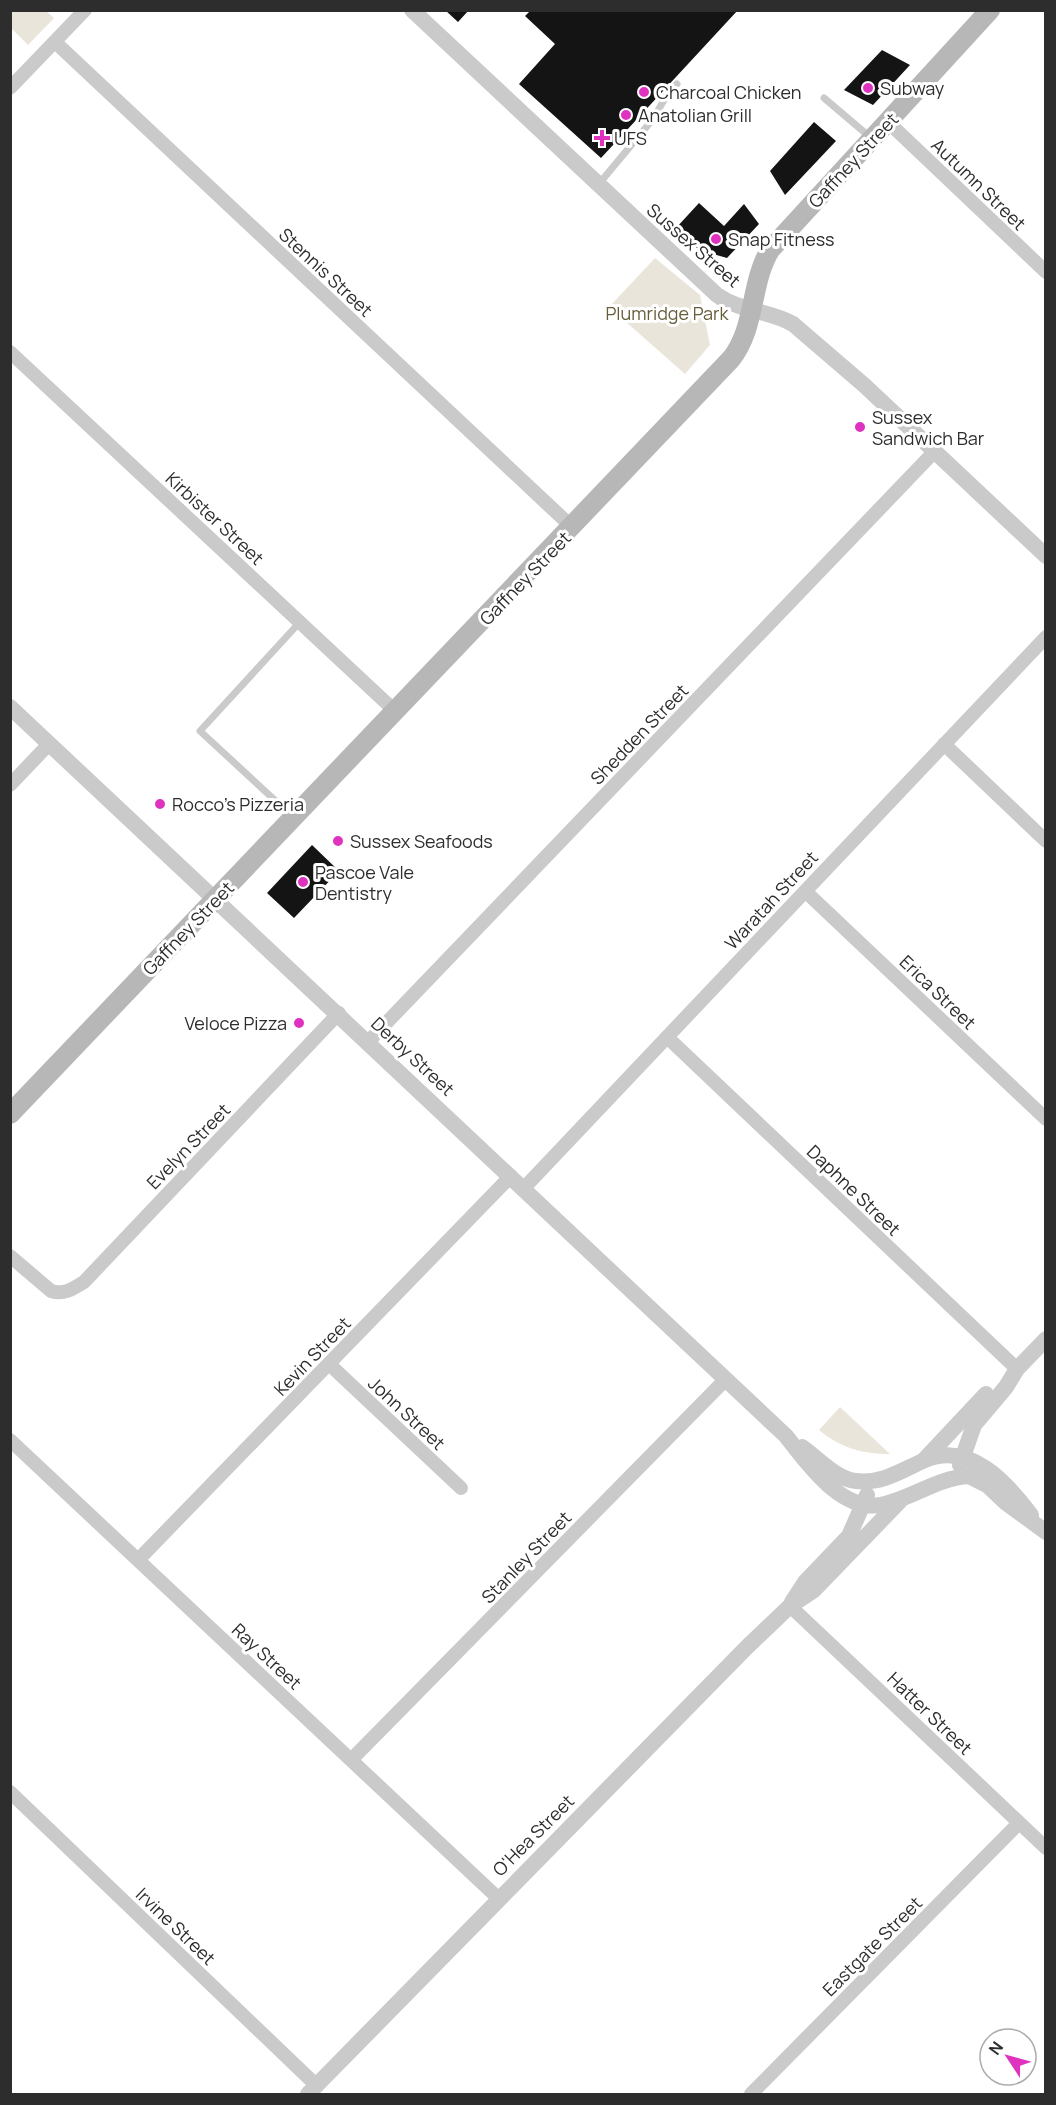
<svg xmlns="http://www.w3.org/2000/svg" width="1056" height="2105" font-family="Manrope,sans-serif">
<style>
.green{fill:#eae5da}
.building{fill:#141414}
.lines{fill:none;stroke-linecap:round;stroke-linejoin:round}
.service{stroke:#cacaca;stroke-width:7}
.minor{stroke:#cacaca;stroke-width:14}
.tertiary{stroke:#cacaca;stroke-width:16}
.secondary{stroke:#b7b7b7;stroke-width:20}
.poi-dot{fill:#df33bf;stroke:#fff;stroke-width:2}
.labels{text-anchor:middle;dominant-baseline:central;stroke-width:6;stroke-linejoin:round;paint-order:stroke}
.poi-label{font-size:18px;fill:#2d2d2d;stroke:#fff;text-anchor:start}
.street-label{font-size:18px;fill:#2d2d2d;stroke:#fff}
.park-label{font-size:18px;fill:#665d3c;stroke:#fff}
</style>
<rect width="100%" height="100%" fill="#fff"/>
<!-- green -->
<path class="green" d="M 10,11 L 46,11 L 54,18 L 28,45 L 11,28 Z
M 655,258 L 700,295 L 710,345 L 685,374 L 609,307 Z
M 840,1407 L 890,1454 C 862,1454 841,1448 819,1430 Z"/>
<!-- building -->
<path class="building" d="M 445,10 L 469,10 L 458,22 Z
M 531,10 L 738,10 L 601,158 L 519,84 L 555,44 L 525,16 Z
M 882,50 L 910,65 L 873,105 L 844,90 Z
M 814,122 L 836,141 L 785,195 L 770,171 Z
M 699,203 L 724,226 L 744,204 L 759,224 L 727,258 L 699,250 L 676,228 Z
M 312,845 L 339,871 L 294,918 L 267,893 Z"/>
<g class="lines">
<!-- service -->
<path class="service" d="M 824,98 L 870,137
M 598,185 L 653,119 L 667,95 L 677,84
M 292,816 L 200,731 L 300,622"/>
<!-- minor -->
<path class="minor" d="M 55,42 L 573,528
M 10,88 L 85,10
M 888,122 L 1046,272
M 10,352 L 395,711
M 944,744 L 1046,841
M 10,785 L 49,744
M 805,891 L 1046,1119
M 667,1037 L 1017,1369
M 369,1041 L 935,451
M 524,1188 L 1046,637
M 10,1256 L 51,1291 C 64,1295 73,1289 84,1282 L 339,1013
M 329,1364 L 461,1488
M 10,1440 L 498,1898
M 138,1560 L 511,1176
M 790,1606 L 1046,1848
M 351,1760 L 726,1379
M 10,1792 L 317,2086
M 751,2094 L 1019,1823"/>
<!-- tertiary -->
<path class="tertiary" d="M 412,10 L 717,295 C 741,312 769,310 793,324 L 864,385 L 1046,556
M 10,707 L 786,1436 C 808,1464 843,1515 885,1504 C 914,1497 938,1478 969,1476 L 987,1485 L 1005,1502 L 1046,1532
M 802,1447 C 818,1458 836,1479 856,1481 C 883,1484 902,1470 925,1460 C 970,1441 1007,1483 1031,1515
M 924,1460 L 986,1394
M 960,1465 L 974,1425 L 1006,1387 L 1017,1369 L 1046,1339
M 792,1602 L 805,1582 L 849,1536 L 867,1495
M 308,2094 L 747,1647 L 790,1606 L 814,1590 L 900,1501"/>
<!-- secondary -->
<path class="secondary" d="M 10,1114 L 731,359 C 756,328 750,283 770,250 L 990,10"/>
</g>
<!-- markers -->
<g class="poi-dot">
<circle cx="868" cy="88" r="6"/>
<circle cx="644" cy="92" r="6"/>
<circle cx="626" cy="115" r="6"/>
<path d="M599 129h6v6h6v6h-6v6h-6v-6h-6v-6h6z"/>
<circle cx="716" cy="239" r="6"/>
<circle cx="860" cy="427" r="6"/>
<circle cx="160" cy="804" r="6"/>
<circle cx="338" cy="841" r="6"/>
<circle cx="303" cy="882" r="6"/>
<circle cx="299" cy="1023" r="6"/>
</g>
<g class="labels">
<!-- poi labels -->
<g class="poi-label">
<text x="880" y="88">Subway</text>
<text x="656" y="92">Charcoal Chicken</text>
<text x="638" y="115">Anatolian Grill</text>
<text x="614" y="138">UFS</text>
<text x="728" y="239">Snap Fitness</text>
<text x="872" y="417">Sussex<tspan x="872" dy="21">Sandwich Bar</tspan></text>
<text x="172" y="804">Rocco's Pizzeria</text>
<text x="350" y="841">Sussex Seafoods</text>
<text x="315" y="872">Pascoe Vale<tspan x="315" dy="21">Dentistry</tspan></text>
<text x="287" y="1023" text-anchor="end">Veloce Pizza</text>
</g>
<!-- street labels -->
<g class="street-label">
<text transform="translate(853 160) rotate(-47)">Gaffney Street</text>
<text transform="translate(979 184) rotate(44)">Autumn Street</text>
<text transform="translate(694 245) rotate(41)">Sussex Street</text>
<text transform="translate(326 272) rotate(43)">Stennis Street</text>
<text transform="translate(215 518) rotate(43)">Kirbister Street</text>
<text transform="translate(525 578) rotate(-46)">Gaffney Street</text>
<text transform="translate(639 734) rotate(-46)">Shedden Street</text>
<text transform="translate(771 900) rotate(-47)">Waratah Street</text>
<text transform="translate(188 928) rotate(-46)">Gaffney Street</text>
<text transform="translate(938 992) rotate(44)">Erica Street</text>
<text transform="translate(413 1056) rotate(43)">Derby Street</text>
<text transform="translate(188 1146) rotate(-46)">Evelyn Street</text>
<text transform="translate(854 1190) rotate(44)">Daphne Street</text>
<text transform="translate(312 1356) rotate(-46)">Kevin Street</text>
<text transform="translate(407 1413) rotate(43)">John Street</text>
<text transform="translate(526 1557) rotate(-46)">Stanley Street</text>
<text transform="translate(267 1656) rotate(43)">Ray Street</text>
<text transform="translate(930 1713) rotate(44)">Hatter Street</text>
<text transform="translate(533 1835) rotate(-45)">O'Hea Street</text>
<text transform="translate(176 1926) rotate(44)">Irvine Street</text>
<text transform="translate(872 1946) rotate(-45)">Eastgate Street</text>
</g>
<!-- park labels -->
<g class="park-label">
<text x="667" y="313">Plumridge Park</text>
</g>
</g>
<!-- border -->
<rect width="1056" height="2105" fill="none" stroke="#2d2d2d" stroke-width="24"/>
<!-- north arrow -->
<g transform="translate(1008 2057) rotate(306)"><circle r="28" fill="#ffffff" stroke="#ababab" stroke-width="1.5"/>
<path d="M0-4.5L10 22L0 15L-10 22Z" fill="#df33bf"/>
<text y="-9" font-size="16" font-weight="bold" text-anchor="middle" fill="#2d2d2d">N</text>
</g>
</svg>
